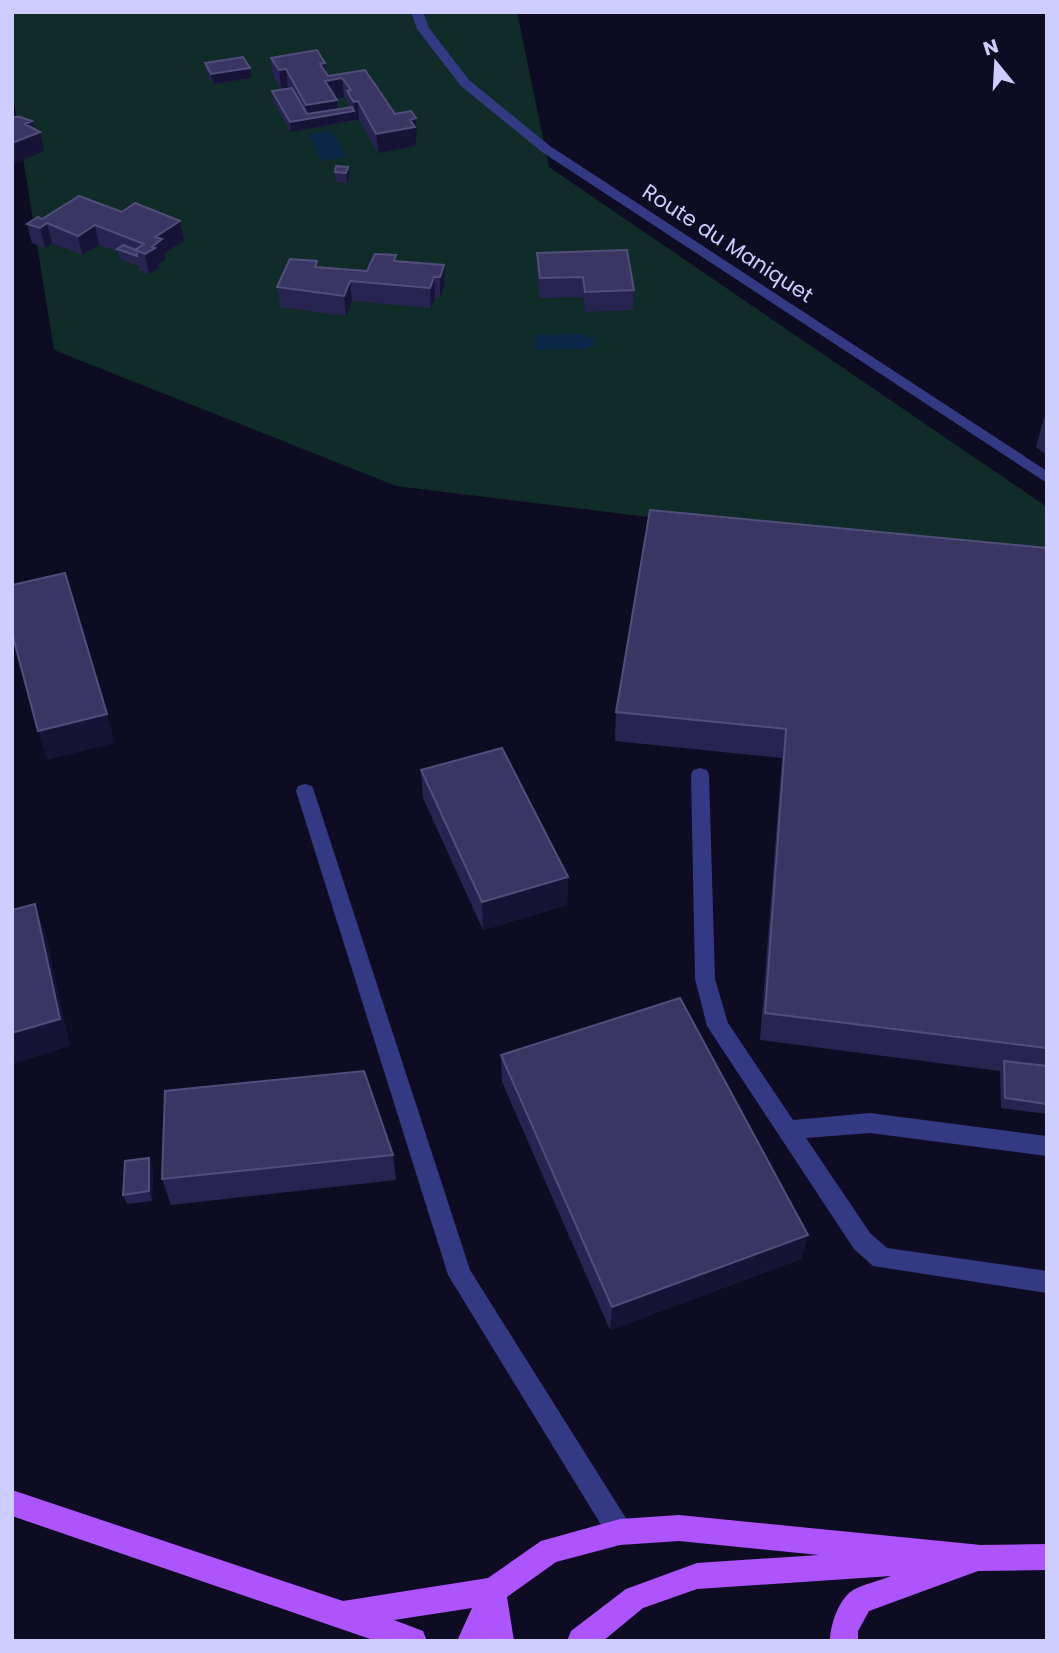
<svg xmlns="http://www.w3.org/2000/svg" width="1059" height="1653" font-family="Poppins,sans-serif">
<style>
.green{fill:#0f2c28}
.water{fill:#0a2748}
.lines{fill:none;stroke-linecap:round;stroke-linejoin:round}
.service{fill:#343983;fill-rule:evenodd}
.minor{fill:#343983;fill-rule:evenodd}
.primary{fill:#ae54ff;fill-rule:evenodd}
.wall{fill:#282451;fill-rule:evenodd}
.shaded-wall{fill:#161336}
.building{fill:#3a3664;stroke:#514e7c;stroke-width:2}
.labels{text-anchor:middle;dominant-baseline:central;stroke-width:5;stroke-linejoin:round;paint-order:stroke}
.far-street-label{font-size:21px;fill:#cecdff;stroke:#0e0c22}
</style>
<rect width="100%" height="100%" fill="#0e0c22"/>
<!-- green -->
<path class="green" d="M 12,12 L 517,12 L 549,167 L 1047,507 L 1047,557 L 852,542 L 396,486 L 54,350 L 12,90 Z"/>
<!-- water -->
<path class="water" d="M 331,130 L 347,157 L 322,161 L 308,135 Z
M 586,334 L 587,338 L 594,337 L 595,346 L 588,346 L 588,349 L 535,350 L 535,335 Z"/>
<g class="lines">
<!-- service -->
<path class="service" d="M 700,768 L 707,770 L 709,775 L 715,979 L 728,1023 L 793,1120 L 870,1113 L 1047,1136 L 1047,1156 L 870,1133 L 806,1138 L 870,1233 L 887,1248 L 1047,1271 L 1047,1293 L 873,1266 L 854,1249 L 707,1026 L 695,979 L 691,775 L 693,770 Z
M 305,784 L 312,786 L 314,791 L 470,1270 L 629,1523 L 633,1532 L 629,1541 L 620,1545 L 611,1541 L 448,1275 L 296,791 L 298,786 Z"/>
<!-- minor -->
<path class="minor" d="M 411,12 L 423,12 L 429,28 L 469,80 L 550,146 L 1047,471 L 1047,483 L 542,152 L 461,86 L 417,29 Z"/>
<!-- primary -->
<path class="primary" d="M 12,1490 L 343,1601 L 488,1578 L 541,1541 L 620,1519 L 679,1515 L 981,1545 L 1047,1544 L 1047,1570 L 978,1571 L 869,1611 L 858,1631 L 858,1641 L 830,1641 C 830,1625 839,1599 853,1590 C 864,1584 879,1581 891,1576 L 697,1589 L 643,1608 L 603,1641 L 567,1641 L 571,1631 L 626,1589 L 697,1563 L 819,1555 L 679,1541 L 620,1545 L 556,1562 L 507,1597 L 514,1641 L 486,1641 L 486,1638 L 485,1641 L 457,1641 L 472,1608 L 394,1620 L 423,1631 L 427,1641 L 376,1641 L 12,1516 Z"/>
</g>
<!-- wall -->
<path class="wall" d="M 271,58 L 325,71 L 328,76 L 365,70 L 395,114 L 417,137 L 416,138 L 416,146 L 378,153 L 359,120 L 291,132 L 273,101 L 272,91 L 281,89 L 273,76 ZM 344,97 L 348,103 L 348,107 L 337,109 L 336,98 Z
M 205,63 L 251,78 L 213,84 L 206,72 Z
M 348,167 L 349,177 L 347,183 L 336,182 L 335,172 Z
M 122,212 L 180,221 L 184,241 L 164,253 L 166,259 L 158,265 L 159,268 L 149,274 L 139,270 L 139,266 L 120,259 L 118,252 L 99,245 L 82,255 L 52,243 L 45,248 L 32,243 L 27,224 Z
M 537,253 L 634,290 L 633,310 L 585,312 L 583,297 L 540,298 L 537,272 Z
M 317,261 L 318,267 L 367,271 L 397,261 L 444,265 L 445,285 L 440,297 L 435,297 L 431,308 L 352,301 L 346,316 L 280,307 L 277,287 Z
M 1047,417 L 1047,455 L 1036,447 L 1044,418 Z
M 1047,548 L 1047,1114 L 1001,1108 L 1000,1071 L 760,1040 L 782,758 L 615,741 L 616,712 Z
M 421,770 L 568,877 L 567,905 L 483,930 L 423,798 Z
M 501,1055 L 808,1235 L 801,1259 L 610,1330 L 502,1082 Z
M 393,1155 L 396,1180 L 171,1205 L 162,1179 Z
M 149,1158 L 153,1167 L 152,1201 L 127,1204 L 123,1195 Z"/>
<!-- shaded-wall -->
<path class="shaded-wall" d="M 325,63 L 326,81 L 342,78 L 344,97 L 327,100 L 320,64 Z
M 250,68 L 251,78 L 213,84 L 211,74 Z
M 286,69 L 288,88 L 281,89 L 279,70 Z
M 337,100 L 338,113 L 354,111 L 355,120 L 291,132 L 290,122 L 307,119 L 306,105 Z
M 358,101 L 359,120 L 355,121 L 354,102 Z
M 416,118 L 417,137 L 416,138 L 416,146 L 378,153 L 376,134 L 410,120 Z
M 32,121 L 35,133 L 40,132 L 44,151 L 14,164 L 12,156 L 12,143 L 25,124 Z
M 348,167 L 349,177 L 347,183 L 346,173 Z
M 180,221 L 184,241 L 164,253 L 166,259 L 158,265 L 159,268 L 149,274 L 145,254 L 152,247 L 155,237 Z
M 47,223 L 52,243 L 45,248 L 40,228 Z
M 95,225 L 99,245 L 82,255 L 78,236 Z
M 444,265 L 445,285 L 440,297 L 440,277 Z
M 434,277 L 435,297 L 431,308 L 430,288 Z
M 350,281 L 352,301 L 346,316 L 344,296 Z
M 107,714 L 115,743 L 47,760 L 38,731 Z
M 568,877 L 567,905 L 483,930 L 482,902 Z
M 35,904 L 45,932 L 70,1046 L 12,1064 L 12,1033 Z
M 149,1158 L 153,1167 L 152,1201 L 149,1191 Z
M 808,1235 L 801,1259 L 610,1330 L 612,1307 Z"/>
<!-- building -->
<path class="building" d="M 317,50 L 325,63 L 320,64 L 328,76 L 365,70 L 395,114 L 411,111 L 416,118 L 410,120 L 415,127 L 376,134 L 358,101 L 354,102 L 351,98 L 347,91 L 351,90 L 342,78 L 325,81 L 337,100 L 306,105 L 286,69 L 279,70 L 271,58 Z
M 243,57 L 250,68 L 211,74 L 205,63 Z
M 292,88 L 307,114 L 352,107 L 354,111 L 290,122 L 272,91 Z
M 12,117 L 20,117 L 32,121 L 25,124 L 40,132 L 12,143 Z
M 336,166 L 348,167 L 346,173 L 335,172 Z
M 79,196 L 122,212 L 135,203 L 180,221 L 155,237 L 162,239 L 152,247 L 155,248 L 145,254 L 135,250 L 144,244 L 95,225 L 78,236 L 47,223 L 40,228 L 27,224 L 38,217 L 42,219 Z
M 123,245 L 136,250 L 137,256 L 117,249 Z
M 627,250 L 634,290 L 585,292 L 583,277 L 540,278 L 537,253 Z
M 375,254 L 396,255 L 394,261 L 444,265 L 440,277 L 434,277 L 430,288 L 350,281 L 344,296 L 277,287 L 290,259 L 317,261 L 315,267 L 367,271 Z
M 650,510 L 1047,548 L 1047,1048 L 765,1013 L 786,729 L 616,712 Z
M 65,573 L 107,714 L 38,731 L 12,633 L 12,585 Z
M 502,748 L 568,877 L 482,902 L 421,770 Z
M 35,904 L 60,1019 L 12,1033 L 12,910 Z
M 680,998 L 808,1235 L 612,1307 L 501,1055 Z
M 1004,1061 L 1047,1066 L 1047,1104 L 1005,1098 Z
M 364,1071 L 393,1155 L 162,1179 L 165,1091 Z
M 149,1158 L 149,1191 L 123,1195 L 125,1161 Z"/>
<g class="labels">
<!-- far-street labels -->
<g class="far-street-label">
<text transform="translate(728 243) rotate(33)">Route du Maniquet</text>
</g>
</g>
<!-- border -->
<rect width="1059" height="1653" fill="none" stroke="#cecdff" stroke-width="28"/>
<!-- north arrow -->
<g transform="translate(996 63) rotate(342)" stroke="#0e0c22" stroke-width="5" paint-order="stroke">
<path d="M0-5L12 26L0 18L-12 26Z" fill="#cecdff"/>
<text y="-10" font-size="19" font-weight="bold" text-anchor="middle" fill="#cecdff">N</text>
</g>
</svg>
